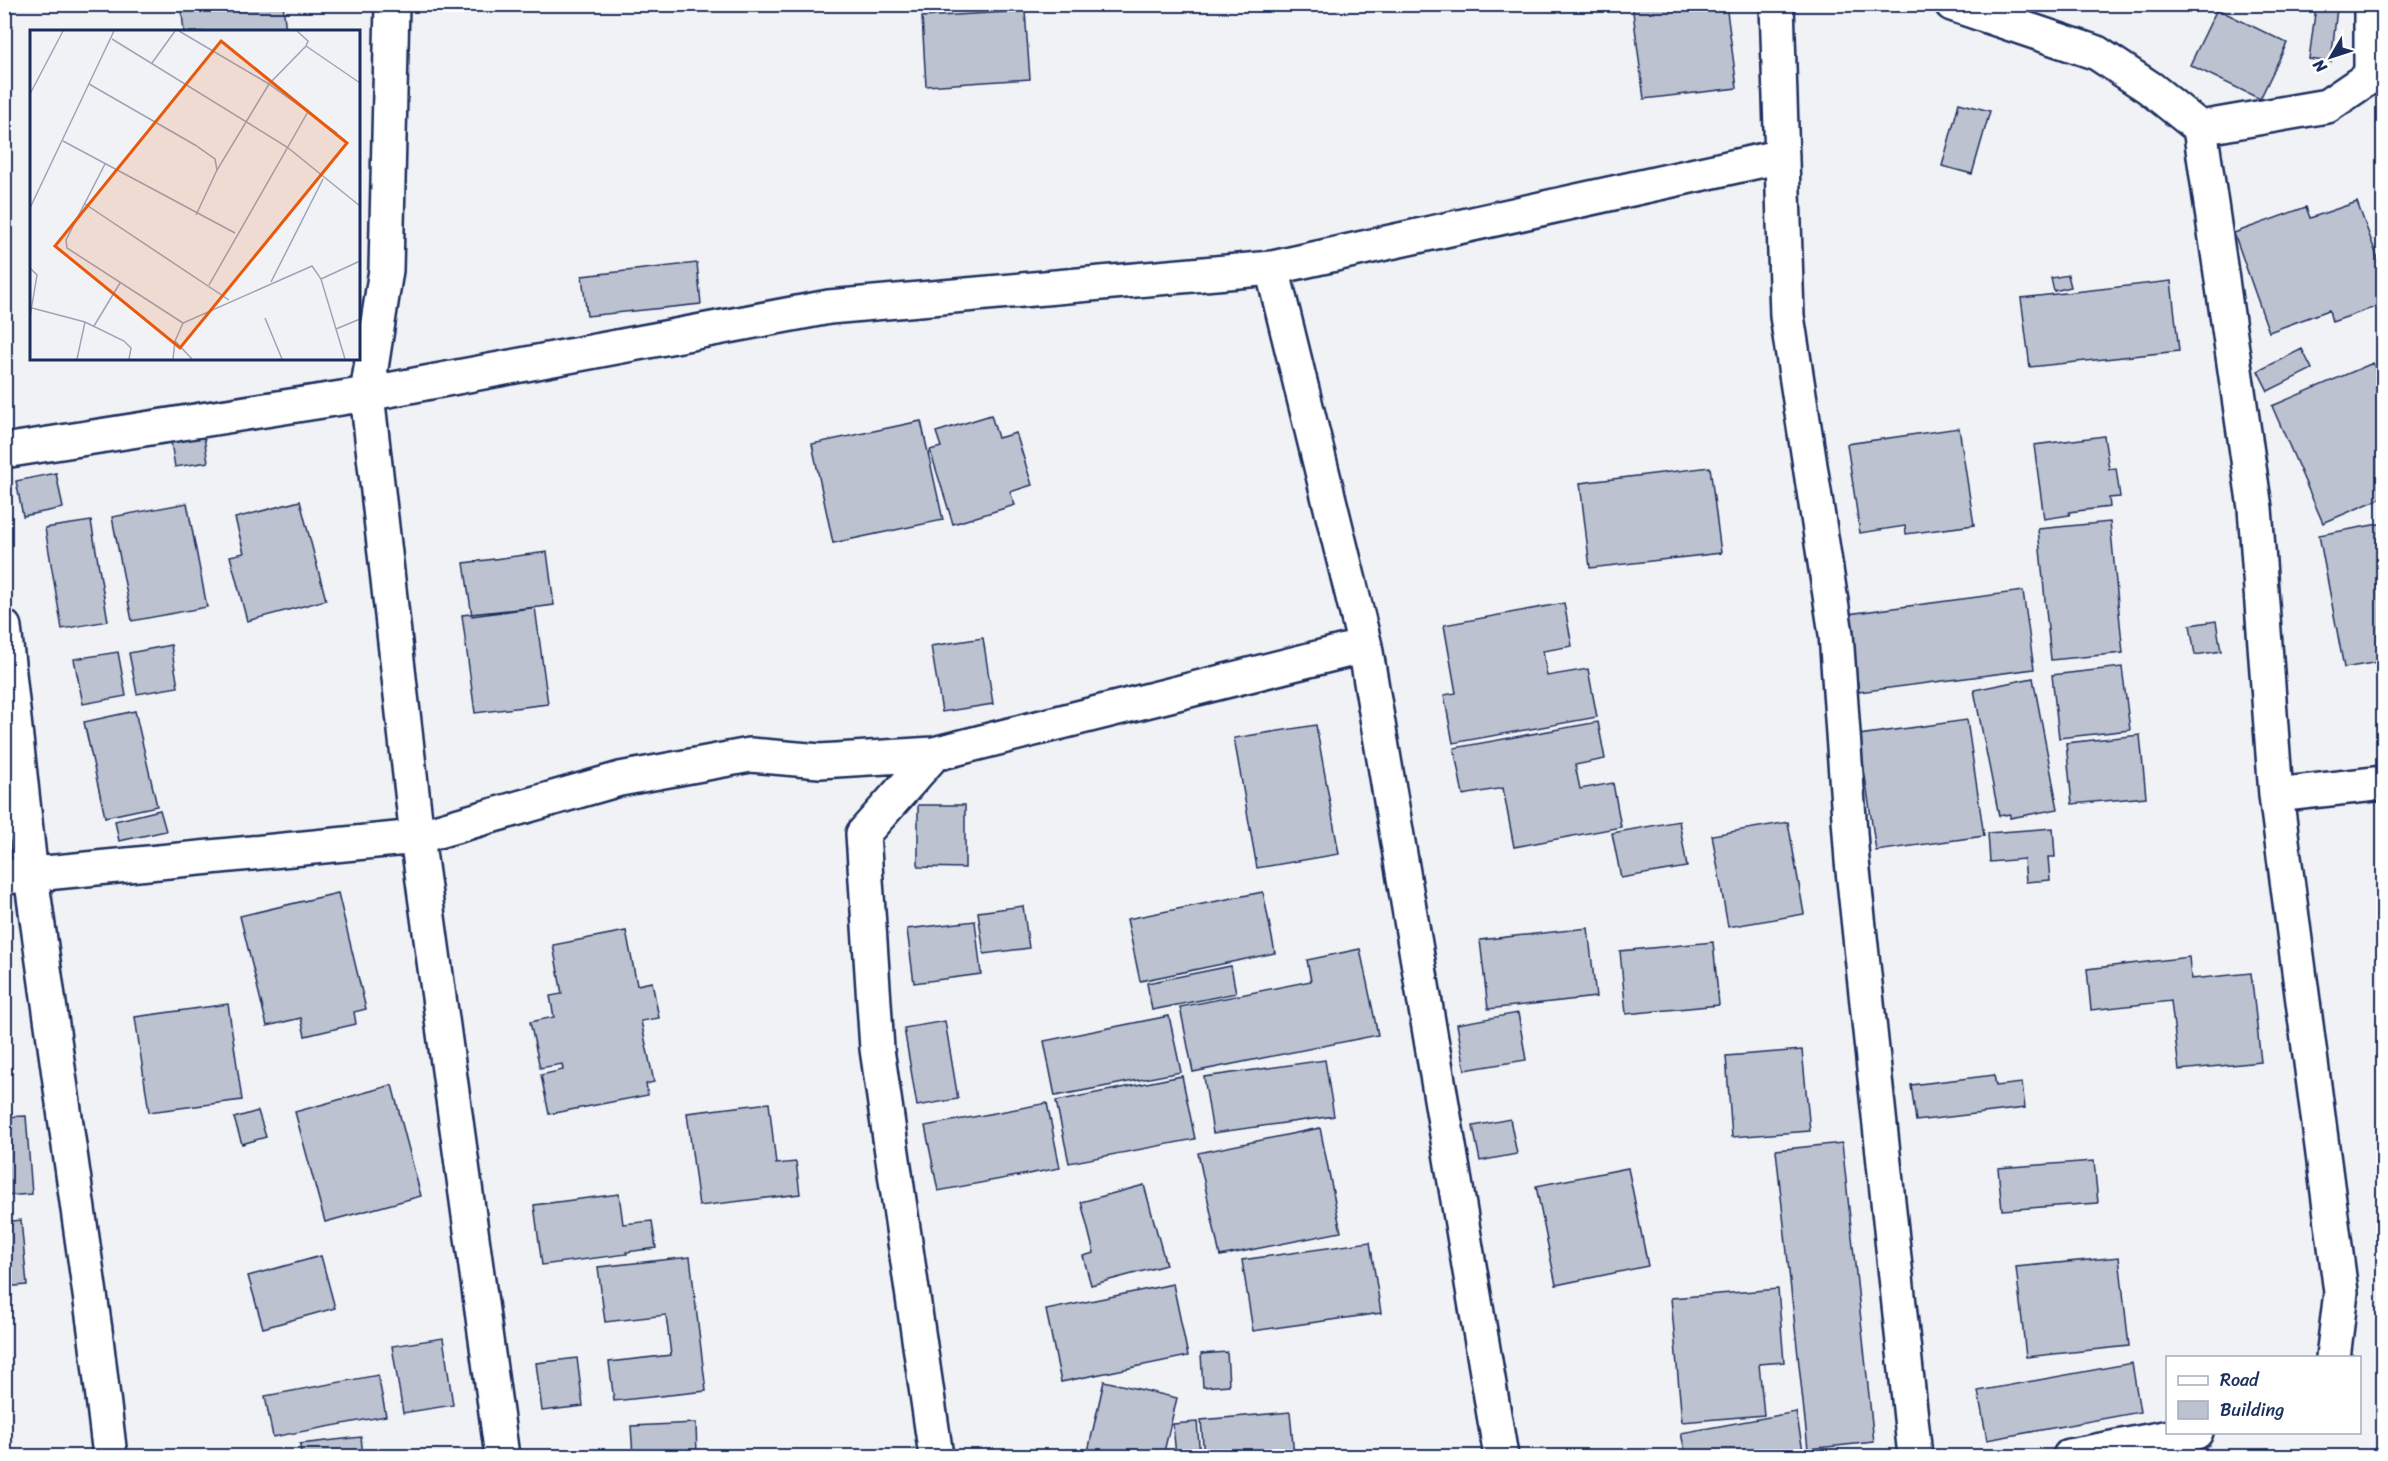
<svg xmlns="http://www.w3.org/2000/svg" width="2388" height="1461" font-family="Sriracha,sans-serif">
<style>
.building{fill:#bcc2d0;stroke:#1b2f5e;stroke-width:1.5}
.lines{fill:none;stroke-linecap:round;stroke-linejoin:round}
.street-casing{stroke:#1b2f5e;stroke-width:38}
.street{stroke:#fff;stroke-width:33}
.inset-road{fill:none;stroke:#9ba4b9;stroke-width:1.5}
.view{fill:#e8590c;fill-opacity:0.15;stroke:#e8590c;stroke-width:3}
.inset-edge{fill:none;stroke:#1b2f5e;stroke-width:3}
</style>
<rect width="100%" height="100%" fill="#f1f2f5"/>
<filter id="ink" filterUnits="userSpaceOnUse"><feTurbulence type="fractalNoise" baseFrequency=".0167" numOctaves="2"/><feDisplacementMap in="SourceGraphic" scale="12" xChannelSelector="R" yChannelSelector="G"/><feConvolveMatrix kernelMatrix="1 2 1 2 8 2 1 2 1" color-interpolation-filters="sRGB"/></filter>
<g filter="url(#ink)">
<!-- building -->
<path class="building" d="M 181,4 L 283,4 L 286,32 L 184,32 Z
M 1632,4 L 1726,4 L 1737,88 L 1644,99 Z
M 2316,6 L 2337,8 L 2331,62 L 2309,59 Z
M 2217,9 L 2287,43 L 2260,99 L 2190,65 Z
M 1025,11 L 1030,79 L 926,86 L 922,17 Z
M 1959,103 L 1990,111 L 1972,174 L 1942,166 Z
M 2357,202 L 2384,275 L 2384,304 L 2332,322 L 2329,310 L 2269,332 L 2234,233 L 2306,207 L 2310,218 Z
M 697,263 L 701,304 L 587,316 L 582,276 Z
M 2068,275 L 2071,287 L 2054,291 L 2051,278 Z
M 2171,281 L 2179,351 L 2030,367 L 2021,298 Z
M 2302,349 L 2312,369 L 2268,391 L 2258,371 Z
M 2373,363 L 2384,388 L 2384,497 L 2323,523 L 2272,406 Z
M 991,415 L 998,438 L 1016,433 L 1032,485 L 1010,492 L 1015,505 L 953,524 L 930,450 L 941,447 L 936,432 Z
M 921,421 L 943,520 L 833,543 L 812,444 Z
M 1959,428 L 1974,525 L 1906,534 L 1905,526 L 1860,533 L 1847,444 Z
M 203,431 L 208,462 L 175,467 L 170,436 Z
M 2104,436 L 2109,469 L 2116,468 L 2120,497 L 2109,498 L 2110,507 L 2069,512 L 2070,515 L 2044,519 L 2034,445 Z
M 1710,467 L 1721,553 L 1590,568 L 1580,483 Z
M 56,473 L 63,508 L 23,516 L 16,481 Z
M 300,501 L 326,600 L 247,621 L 230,556 L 244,553 L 235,518 Z
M 187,503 L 207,607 L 132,621 L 112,517 Z
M 91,521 L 108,621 L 62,629 L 45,528 Z
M 2110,522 L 2123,653 L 2051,660 L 2038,529 Z
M 2384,523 L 2384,661 L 2344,668 L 2319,535 Z
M 547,552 L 554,605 L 472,616 L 464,563 Z
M 2023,591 L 2034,669 L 1859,692 L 1848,614 Z
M 1564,603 L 1572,646 L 1543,651 L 1547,676 L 1588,669 L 1597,717 L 1453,743 L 1444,695 L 1456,693 L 1444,625 Z
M 535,607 L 548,704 L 475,713 L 462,615 Z
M 2216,621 L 2221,651 L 2195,655 L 2190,625 Z
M 983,638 L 993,704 L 942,712 L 931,646 Z
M 171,645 L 178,687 L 137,694 L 129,653 Z
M 118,652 L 126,696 L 83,704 L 74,659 Z
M 2122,667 L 2130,730 L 2059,738 L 2052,675 Z
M 2033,678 L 2058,809 L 2010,818 L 2010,814 L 1999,816 L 1974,690 Z
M 135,711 L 157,806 L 105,817 L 84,722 Z
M 1967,720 L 1984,836 L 1876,851 L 1859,735 Z
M 1598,722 L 1605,759 L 1575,765 L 1580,789 L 1613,783 L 1621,827 L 1514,847 L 1503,788 L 1463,795 L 1454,748 Z
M 1316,725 L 1339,854 L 1257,868 L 1234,738 Z
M 2140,735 L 2146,797 L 2072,804 L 2066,743 Z
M 918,805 L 965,805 L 965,868 L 918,867 Z
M 160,810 L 166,831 L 119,841 L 115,821 Z
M 1679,821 L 1687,867 L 1621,878 L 1612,833 Z
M 1788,822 L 1804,914 L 1728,927 L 1712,835 Z
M 2053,828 L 2055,857 L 2048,857 L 2050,880 L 2026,882 L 2024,859 L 1990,862 L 1988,833 Z
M 1263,892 L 1275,953 L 1140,981 L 1127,919 Z
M 338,893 L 366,1009 L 354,1012 L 356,1024 L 305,1036 L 301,1018 L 267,1026 L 240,916 Z
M 1023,906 L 1029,948 L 984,954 L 978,912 Z
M 975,921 L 981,974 L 914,983 L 907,929 Z
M 1588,928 L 1596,997 L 1488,1009 L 1480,940 Z
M 626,931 L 637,985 L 652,982 L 659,1018 L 641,1021 L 654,1082 L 646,1084 L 648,1095 L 549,1114 L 541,1075 L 563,1070 L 562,1064 L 540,1068 L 530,1022 L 554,1017 L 550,996 L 562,994 L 553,945 Z
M 1713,942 L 1719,1005 L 1626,1014 L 1620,951 Z
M 1360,949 L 1378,1035 L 1193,1072 L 1180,1007 L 1311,981 L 1307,960 Z
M 2189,957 L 2191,979 L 2251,973 L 2261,1062 L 2179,1070 L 2171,1001 L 2091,1010 L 2087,969 Z
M 1231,966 L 1236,993 L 1152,1010 L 1147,983 Z
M 228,1004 L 242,1100 L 149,1112 L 135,1017 Z
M 1518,1013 L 1526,1060 L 1465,1070 L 1457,1024 Z
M 1169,1016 L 1181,1072 L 1055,1096 L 1044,1041 Z
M 945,1021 L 958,1099 L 917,1106 L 904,1028 Z
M 1802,1050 L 1810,1131 L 1732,1137 L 1726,1056 Z
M 1325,1060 L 1334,1116 L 1213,1133 L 1204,1077 Z
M 1994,1075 L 1996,1086 L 2022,1083 L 2025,1108 L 1916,1121 L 1911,1085 Z
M 1182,1076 L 1195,1139 L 1069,1163 L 1056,1101 Z
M 392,1085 L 421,1196 L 325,1222 L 295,1112 Z
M 769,1103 L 776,1164 L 796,1162 L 800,1194 L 699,1206 L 687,1113 Z
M 1047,1103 L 1060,1168 L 938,1191 L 925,1126 Z
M 258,1111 L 266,1137 L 242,1144 L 234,1118 Z
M 26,1116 L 32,1194 L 4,1196 L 4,1117 Z
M 1510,1119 L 1517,1154 L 1480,1161 L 1473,1126 Z
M 1320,1128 L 1341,1232 L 1220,1256 L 1198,1153 Z
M 1842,1143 L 1874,1442 L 1808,1449 L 1776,1150 Z
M 2094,1161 L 2098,1203 L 2002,1210 L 1998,1168 Z
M 1628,1168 L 1648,1266 L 1556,1285 L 1536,1186 Z
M 1144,1185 L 1166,1265 L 1091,1285 L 1083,1256 L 1094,1253 L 1081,1202 Z
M 619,1194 L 623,1224 L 652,1221 L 656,1248 L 626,1252 L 627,1254 L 542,1265 L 534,1205 Z
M 21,1220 L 27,1285 L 4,1287 L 4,1222 Z
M 1370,1242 L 1381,1313 L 1253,1331 L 1242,1260 Z
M 321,1256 L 335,1308 L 263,1328 L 248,1276 Z
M 690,1257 L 706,1391 L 614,1401 L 609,1362 L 671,1355 L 666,1315 L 605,1322 L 598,1267 Z
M 2119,1257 L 2129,1346 L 2026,1357 L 2016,1267 Z
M 1173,1284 L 1188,1356 L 1061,1382 L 1046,1310 Z
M 1778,1289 L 1784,1362 L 1759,1364 L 1764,1415 L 1682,1422 L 1671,1298 Z
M 443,1338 L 453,1405 L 403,1413 L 392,1346 Z
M 1227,1352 L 1229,1385 L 1203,1387 L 1201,1354 Z
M 577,1358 L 583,1406 L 542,1411 L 536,1363 Z
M 2132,1363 L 2140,1412 L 1987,1440 L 1978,1391 Z
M 378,1375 L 386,1416 L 273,1437 L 265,1396 Z
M 1104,1381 L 1177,1398 L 1163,1456 L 1087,1456 Z
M 1290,1412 L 1294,1456 L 1204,1456 L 1201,1420 Z
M 1796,1412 L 1804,1456 L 1686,1456 L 1681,1433 Z
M 1197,1422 L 1200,1456 L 1176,1456 L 1173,1424 Z
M 696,1423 L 697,1456 L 633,1456 L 631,1426 Z
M 361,1437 L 363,1456 L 301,1456 L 300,1444 Z"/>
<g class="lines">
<defs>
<path id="street" d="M 392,4 L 386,270 L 367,394 L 417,837 L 502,1456
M 1777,4 L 1787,316 L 1836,634 L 1852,861 L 1915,1456
M 1952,4 L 2097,53 L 2150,88 L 2200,128 L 2327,106 L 2371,76 L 2371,4
M 2200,128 L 2255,508 L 2276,795 L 2341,1292 L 2333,1358
M 1272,268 L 1365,646 L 1501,1456
M 4,451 L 367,394 L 829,307 L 1272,268 L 1782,156
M 4,627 L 31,876 L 95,1330 L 110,1456
M 934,754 L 863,834 L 877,1049 L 936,1456
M 2276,795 L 2384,783
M 4,877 L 417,837 L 620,779 L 750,755 L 820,761 L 934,754 L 1365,646
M 2070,1456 L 2196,1432"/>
</defs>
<!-- street casing -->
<use href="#street" class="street-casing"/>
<!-- street -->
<use href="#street" class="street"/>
</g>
</g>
<!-- overview -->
<g transform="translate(30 30)">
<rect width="330" height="330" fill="#f1f2f5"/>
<path class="inset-road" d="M 149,1 L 239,54 L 307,103M 82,9 L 257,117 L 330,176M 276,16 L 330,53M 122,33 L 145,1M 59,54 L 165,115 L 185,129 L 187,140M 0,64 L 33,1M 33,111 L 205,203M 75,134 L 36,210 L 37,218 L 153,293M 55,174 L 199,270M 0,178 L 84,1M 166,185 L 187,140 L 239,54 L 276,16 L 278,11 L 267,1M 0,238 L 7,245 L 0,287M 291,249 L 330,231M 241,252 L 293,149M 179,255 L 279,80M 2,278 L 55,292 L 94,311 L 101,318 L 99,329M 235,288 L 252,329M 64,296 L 90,253M 306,299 L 330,289M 47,329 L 55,292M 143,329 L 145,311M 162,329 L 145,311 L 153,293 L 282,236 L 291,249 L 315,329"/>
<path class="view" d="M 191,11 L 317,113 L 150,318 L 25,216 Z"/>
<rect width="330" height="330" class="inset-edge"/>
</g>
<!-- margin -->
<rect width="2388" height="1461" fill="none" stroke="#fff" stroke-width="24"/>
<rect x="12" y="12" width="2364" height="1437" fill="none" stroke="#1b2f5e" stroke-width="2" filter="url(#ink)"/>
<!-- legend -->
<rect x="2166" y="1356" width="195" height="78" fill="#ffffff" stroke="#a4acbf" stroke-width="1.5"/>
<rect x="2178" y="1376" width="30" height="9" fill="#ffffff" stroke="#a4acbf" stroke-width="1.5"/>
<text x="2220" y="1386" font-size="18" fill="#1b2f5e">Road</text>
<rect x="2178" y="1401" width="30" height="18" fill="#bcc2d0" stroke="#a4acbf" stroke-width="1.5"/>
<text x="2220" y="1416" font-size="18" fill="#1b2f5e">Building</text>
<!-- north arrow -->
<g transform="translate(2331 57) rotate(231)" stroke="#ffffff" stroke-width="4.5" paint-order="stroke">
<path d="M0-4.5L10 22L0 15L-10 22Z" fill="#1b2f5e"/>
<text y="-9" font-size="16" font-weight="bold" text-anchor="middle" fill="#1b2f5e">N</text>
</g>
</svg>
